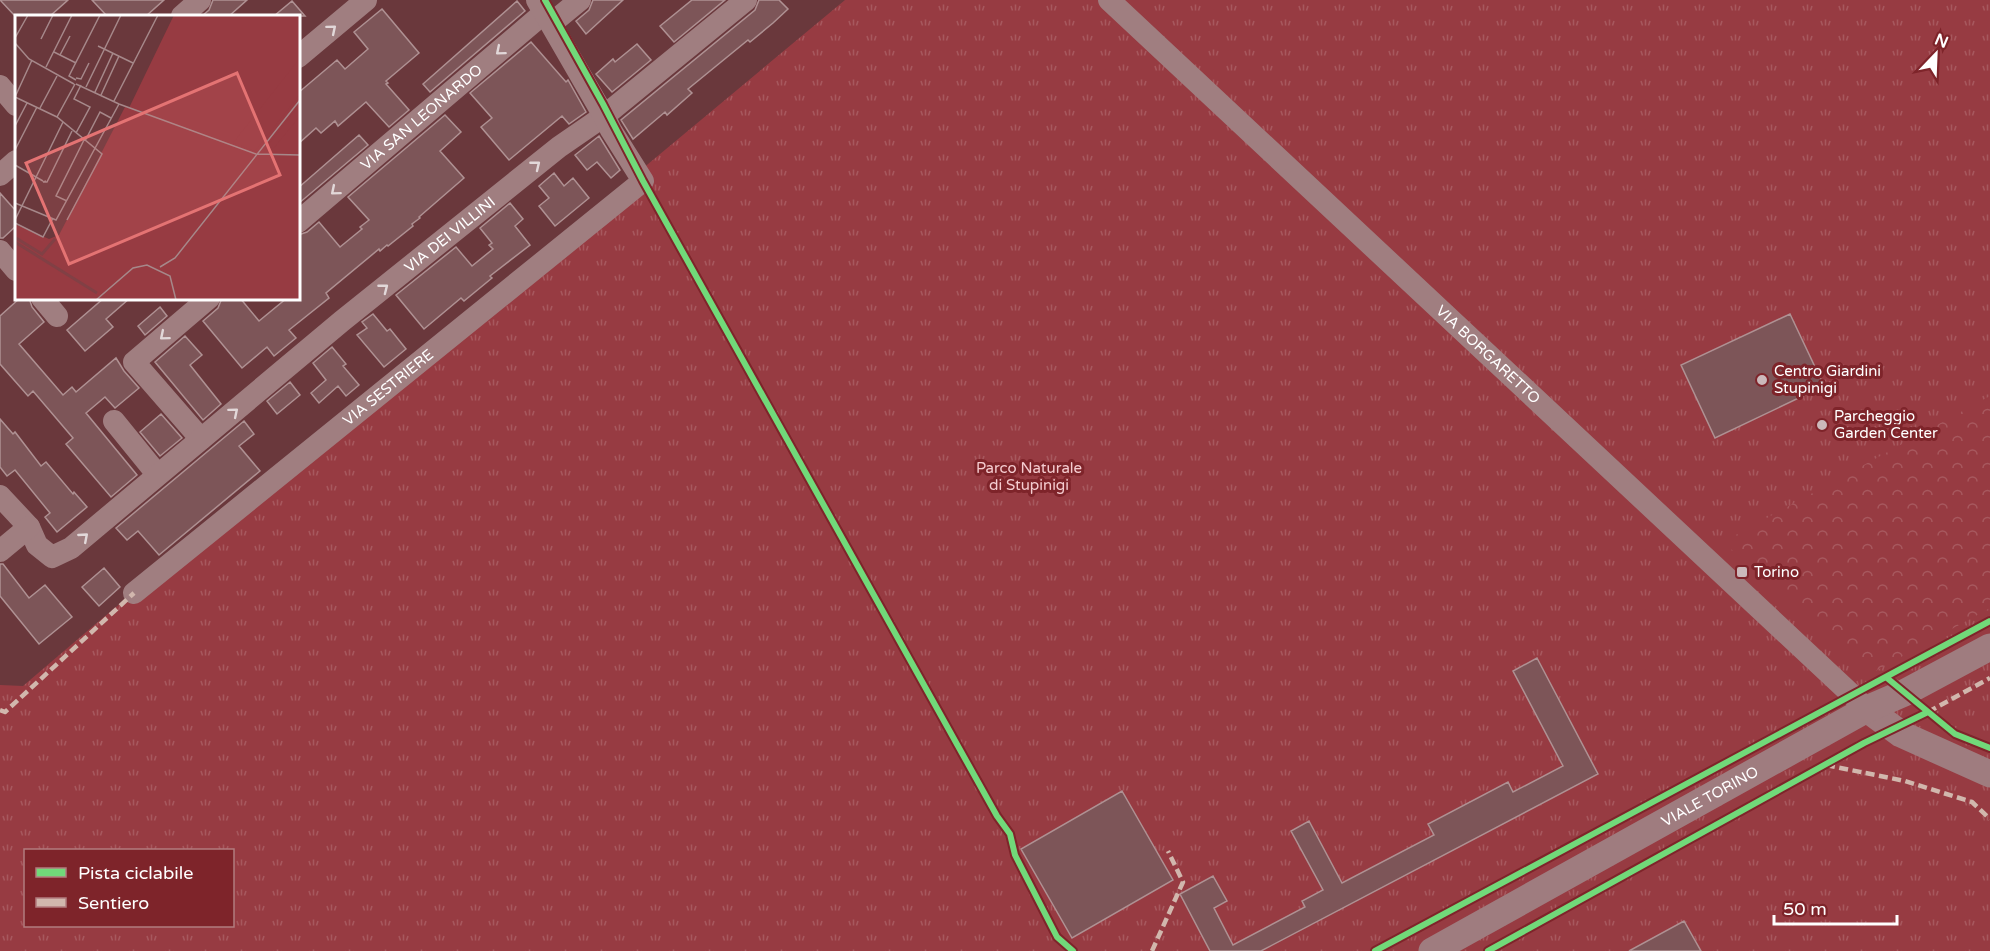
<svg xmlns="http://www.w3.org/2000/svg" width="1990" height="951" font-family="'Varela Round',sans-serif">
<style>
.grass{fill:url(#grass-tufts);fill-rule:evenodd}
.forest{fill:url(#forest-crowns)}
.building{fill:#7d5558;stroke:#af9193;stroke-width:1.5}
.lines{fill:none;stroke-linecap:round;stroke-linejoin:round}
.minor{stroke:#a07e80;stroke-width:22}
.major{stroke:#9f7c7f;stroke-width:27}
.quiet{stroke:#d1b7ad;stroke-width:4.5;stroke-dasharray:9 4.5;stroke-linecap:butt}
.cycleway-casing{stroke:#7e242a;stroke-width:10}
.cycleway{stroke:#71d979;stroke-width:6}
.oneway{stroke:#e2d8d9}
.poi-dot{fill:#cbb9bb;stroke:#7e242a;stroke-width:2}
.labels{text-anchor:middle;dominant-baseline:central;stroke-width:6;stroke-linejoin:round;paint-order:stroke}
.street-label{font-size:15px;fill:#fff;stroke:#7e242a}
.poi-label{font-size:15px;fill:#fff;stroke:#7e242a;text-anchor:start}
.park-label{font-size:15px;fill:#f5ccd0;stroke:#7e242a}
.inset-river{fill:none;stroke:#814045;stroke-width:3}
.inset-road{fill:none;stroke:#a6888a;stroke-width:1.5}
.view{fill:#e47373;fill-opacity:0.15;stroke:#e47373;stroke-width:3}
.inset-edge{fill:none;stroke:#fff;stroke-width:3}
</style>
<defs>
<pattern id="grass-tufts" width="24" height="20" patternUnits="userSpaceOnUse" patternTransform="scale(1.5)"><rect width="24" height="20" fill="#973b42"/><path d="M3 7l-1-3M5 7V3M7 7l1-3M15 17l-1-3M17 17v-4M19 17l1-3" fill="none" stroke="#a7585e"/></pattern>
<pattern id="forest-crowns" width="20" height="18" patternUnits="userSpaceOnUse" patternTransform="scale(1.5)"><rect width="20" height="18" fill="#973b42"/><path d="M2 6a3 3 0 1 1 6 0M12 15a3 3 0 1 1 6 0" fill="none" stroke="#a7585e"/></pattern>
</defs>
<rect width="100%" height="100%" fill="#6a383c"/>
<!-- grass -->
<path class="grass" d="M 845,0 L 1990,0 L 1990,951 L 0,951 L 0,685 L 23,686 L 92,627 ZM 26,850 L 232,850 L 232,926 L 26,926 Z"/>
<!-- forest -->
<path class="forest" d="M 1990,396 L 1990,608 L 1870,674 L 1723,542 Z"/>
<!-- building -->
<path class="building" d="M 0,0 L 68,0 L 50,16 L 15,16 Z
M 92,0 L 164,0 L 146,16 L 107,16 Z
M 213,0 L 247,0 L 229,16 L 202,16 L 209,10 Z
M 593,0 L 623,0 L 586,34 L 576,21 L 589,10 Z
M 692,0 L 725,0 L 674,42 L 660,26 Z
M 759,0 L 779,0 L 788,9 L 773,23 L 750,42 L 748,40 L 688,89 L 692,93 L 667,115 L 665,112 L 633,139 L 621,120 L 755,10 Z
M 292,1 L 305,16 L 274,16 Z
M 517,1 L 525,11 L 430,92 L 423,84 Z
M 382,9 L 419,53 L 386,81 L 388,83 L 386,84 L 409,110 L 389,127 L 366,102 L 338,126 L 335,121 L 321,133 L 316,128 L 298,144 L 298,93 L 337,60 L 345,69 L 368,49 L 354,32 Z
M 531,42 L 566,82 L 568,80 L 586,112 L 569,124 L 562,116 L 509,160 L 481,127 L 492,118 L 470,93 Z
M 637,44 L 651,60 L 612,92 L 596,74 L 613,59 L 615,62 Z
M 445,115 L 461,132 L 440,151 L 464,178 L 419,217 L 420,218 L 412,224 L 413,226 L 388,246 L 387,245 L 380,251 L 379,249 L 326,293 L 329,298 L 289,330 L 296,338 L 274,356 L 267,347 L 242,368 L 203,321 L 218,308 L 222,298 L 240,298 L 259,321 L 287,298 L 298,298 L 298,235 L 307,232 L 319,222 L 340,247 L 362,229 L 360,227 L 369,220 L 348,197 Z
M 359,135 L 368,145 L 298,204 L 298,188 Z
M 599,136 L 620,170 L 611,178 L 597,162 L 587,170 L 575,155 Z
M 554,173 L 564,186 L 573,178 L 589,198 L 555,226 L 539,206 L 549,198 L 539,186 Z
M 0,193 L 16,211 L 16,226 L 3,238 L 0,238 Z
M 510,203 L 523,219 L 515,226 L 530,245 L 490,276 L 492,278 L 464,301 L 461,298 L 424,329 L 396,295 L 456,247 L 472,266 L 493,249 L 489,245 L 492,243 L 480,228 Z
M 20,298 L 29,298 L 32,307 L 44,322 L 19,344 L 63,395 L 72,387 L 76,392 L 116,358 L 124,371 L 139,388 L 115,408 L 105,397 L 86,413 L 137,475 L 111,497 L 66,444 L 73,438 L 33,391 L 28,396 L 0,364 L 0,316 Z
M 104,298 L 130,298 L 106,319 L 113,327 L 85,351 L 67,330 Z
M 160,307 L 167,316 L 145,335 L 138,326 Z
M 373,314 L 387,331 L 390,329 L 406,349 L 384,367 L 357,335 L 367,328 L 362,322 Z
M 1790,314 L 1824,386 L 1715,438 L 1681,365 Z
M 185,336 L 202,355 L 190,365 L 221,404 L 203,420 L 155,362 Z
M 332,347 L 346,364 L 343,366 L 359,385 L 346,396 L 338,386 L 319,403 L 311,393 L 326,380 L 313,363 Z
M 290,382 L 300,395 L 277,414 L 267,401 Z
M 161,414 L 182,438 L 160,456 L 140,432 Z
M 0,419 L 13,434 L 15,432 L 41,466 L 46,462 L 73,494 L 74,492 L 87,507 L 57,532 L 45,517 L 50,513 L 15,470 L 7,476 L 0,467 Z
M 244,421 L 254,434 L 239,446 L 260,471 L 159,555 L 138,531 L 127,540 L 116,528 Z
M 0,564 L 3,564 L 29,598 L 45,585 L 72,617 L 39,644 L 0,596 Z
M 104,568 L 120,587 L 99,606 L 82,587 Z
M 1537,658 L 1598,774 L 1261,951 L 1210,951 L 1180,894 L 1213,876 L 1227,901 L 1214,908 L 1233,945 L 1305,907 L 1302,901 L 1323,890 L 1291,831 L 1309,821 L 1342,883 L 1434,835 L 1428,824 L 1508,782 L 1513,792 L 1563,766 L 1513,671 Z
M 1122,791 L 1173,880 L 1072,938 L 1021,849 Z
M 1684,921 L 1701,951 L 1629,951 Z"/>
<g class="lines">
<!-- minor -->
<g class="minor">
<path id="s1" d="M 1109,0 L 1867,709"/>
<path d="M 182,16 L 200,0"/>
<path d="M 552,23 L 580,0"/>
<path d="M 298,57 L 366,0"/>
<path d="M 0,86 L 16,105"/>
<path d="M 0,175 L 16,161"/>
<path id="s2" d="M 298,222 L 544,13"/>
<path d="M 0,251 L 16,270"/>
<path d="M 42,298 L 57,316"/>
<path d="M 114,421 L 157,474"/>
<path d="M 201,439 L 134,362 L 209,298"/>
<path id="s3" d="M 0,496 L 29,527 L 37,545 L 52,557 L 71,548 L 342,321 L 559,147 L 604,116 L 746,0"/>
<path d="M 0,551 L 29,527"/>
<path id="s4" d="M 134,593 L 643,181 L 611,130 L 604,116 L 537,0"/>
</g>
<!-- major -->
<g class="major">
<path d="M 1867,709 L 1901,734 L 1990,774"/>
<path id="s5" d="M 1432,951 L 1867,709 L 1904,693 L 1990,647"/>
</g>
<!-- quiet -->
<path class="quiet" d="M 0,710 L 5,712 L 134,593
M 1928,712 L 1990,678
M 1826,765 L 1905,781 L 1972,802 L 1990,819
M 1152,951 L 1183,882 L 1168,851"/>
<defs>
<path id="cycleway" d="M 545,0 L 603,104 L 643,181 L 997,816 L 1010,834 L 1015,855 L 1057,937 L 1073,951
M 1887,678 L 1955,734 L 1990,748
M 1375,951 L 1990,621
M 1488,951 L 1864,743 L 1928,712"/>
</defs>
<!-- cycleway casing -->
<use href="#cycleway" class="cycleway-casing"/>
<!-- cycleway -->
<use href="#cycleway" class="cycleway"/>
</g>
<!-- one-way arrows -->
<defs><path id="oneway-chevron" d="M-2-3.5L2.5 0L-2 3.5" fill="none" stroke-width="1.6" stroke-linecap="round" stroke-linejoin="round" transform="scale(1.5)"/></defs>
<g class="oneway">
<use href="#oneway-chevron" transform="translate(332 29) rotate(-40)"/>
<use href="#oneway-chevron" transform="translate(500 51) rotate(140)"/>
<use href="#oneway-chevron" transform="translate(536 165) rotate(-39)"/>
<use href="#oneway-chevron" transform="translate(335 191) rotate(140)"/>
<use href="#oneway-chevron" transform="translate(384 288) rotate(-38)"/>
<use href="#oneway-chevron" transform="translate(164 336) rotate(140)"/>
<use href="#oneway-chevron" transform="translate(234 412) rotate(-40)"/>
<use href="#oneway-chevron" transform="translate(84 537) rotate(-41)"/>
</g>
<!-- markers -->
<g class="poi-dot">
<circle cx="1762" cy="380" r="6"/>
<circle cx="1822" cy="425" r="6"/>
<rect x="1736" y="566" width="12" height="12" rx="3"/>
</g>
<g class="labels">
<!-- street labels -->
<g class="street-label">
<text stroke="none"><textPath href="#s2" startOffset="162">VIA SAN LEONARDO</textPath></text>
<text stroke="none"><textPath href="#s3" startOffset="594">VIA DEI VILLINI</textPath></text>
<text stroke="none"><textPath href="#s1" startOffset="519">VIA BORGARETTO</textPath></text>
<text stroke="none"><textPath href="#s4" startOffset="327">VIA SESTRIERE</textPath></text>
<text stroke="none"><textPath href="#s5" startOffset="318">VIALE TORINO</textPath></text>
</g>
<!-- poi labels -->
<g class="poi-label">
<text x="1774" y="371">Centro Giardini<tspan x="1774" dy="17">Stupinigi</tspan></text>
<text x="1834" y="416">Parcheggio<tspan x="1834" dy="17">Garden Center</tspan></text>
<text x="1754" y="572">Torino</text>
</g>
<!-- park labels -->
<g class="park-label">
<text x="1029" y="468">Parco Naturale<tspan x="1029" dy="17">di Stupinigi</tspan></text>
</g>
</g>
<!-- overview -->
<g transform="translate(15 15)">
<rect width="285" height="285" fill="#6a383c"/>
<path d="M 159,0 L 285,0 L 285,285 L 0,285 L 0,209 L 34,224 L 44,220 L 110,92 L 114,93 Z" fill="#973b42"/>
<path d="M 285,43 L 285,79 L 240,136 L 218,128 ZM 285,89 L 285,101 L 258,134 L 253,130 Z" fill="#973b42"/>
<path class="inset-river" d="M 1,223 L 27,239 L 40,224M 0,227 L 82,278"/>
<path class="inset-road" d="M 57,0 L 76,0M 0,23 L 13,0M 26,24 L 38,0M 0,28 L 14,44 L 59,69M 83,31 L 118,48M 39,37 L 61,48M 45,40 L 55,21M 31,52 L 57,0M 61,63 L 66,64 L 74,48M 61,65 L 54,61 L 85,0M 61,69 L 104,89 L 241,139M 71,72 L 106,0M 80,77 L 98,38M 86,80 L 104,41M 0,82 L 42,102 L 87,139 L 52,205M 0,82 L 17,45M 99,86 L 143,0M 25,93 L 42,61M 42,102 L 60,69M 0,111 L 12,88M 61,118 L 75,92 L 59,84 L 66,70M 70,126 L 85,97 L 96,103M 0,135 L 22,92M 241,139 L 285,140M 0,150 L 28,166M 31,166 L 28,167 L 32,167 L 57,116M 52,186 L 41,181 L 69,125M 0,188 L 41,205 L 104,89M 0,205 L 48,107M 0,208 L 28,222 L 38,203M 145,252 L 160,243 L 285,85M 81,285 L 118,253 L 132,250 L 155,261 L 161,285"/>
<path class="view" d="M 222,58 L 265,160 L 54,249 L 11,148 Z"/>
<rect width="285" height="285" class="inset-edge"/>
</g>
<!-- legend -->
<rect x="24" y="849" width="210" height="78" fill="#7e242a" stroke="#b27c7f" stroke-width="1.5"/>
<rect x="36" y="868" width="30" height="9" fill="#71d979" stroke="#b27c7f" stroke-width="1.5"/>
<text x="78" y="879" font-size="18" fill="#ffffff">Pista ciclabile</text>
<rect x="36" y="898" width="30" height="9" fill="#d1b7ad" stroke="#b27c7f" stroke-width="1.5"/>
<text x="78" y="909" font-size="18" fill="#ffffff">Sentiero</text>
<!-- north arrow -->
<g transform="translate(1936 54) rotate(23)" stroke="#7e242a" stroke-width="4.5" paint-order="stroke">
<path d="M0-4.5L10 22L0 15L-10 22Z" fill="#ffffff"/>
<text y="-9" font-size="16" font-weight="bold" text-anchor="middle" fill="#ffffff">N</text>
</g>
<!-- scale -->
<path d="M1774 915v9h123v-9" fill="none" stroke="#ffffff" stroke-width="3"/>
<text x="1783" y="915" font-size="18" fill="#ffffff" stroke="#7e242a" stroke-width="4.5" paint-order="stroke">50 m</text>
</svg>
